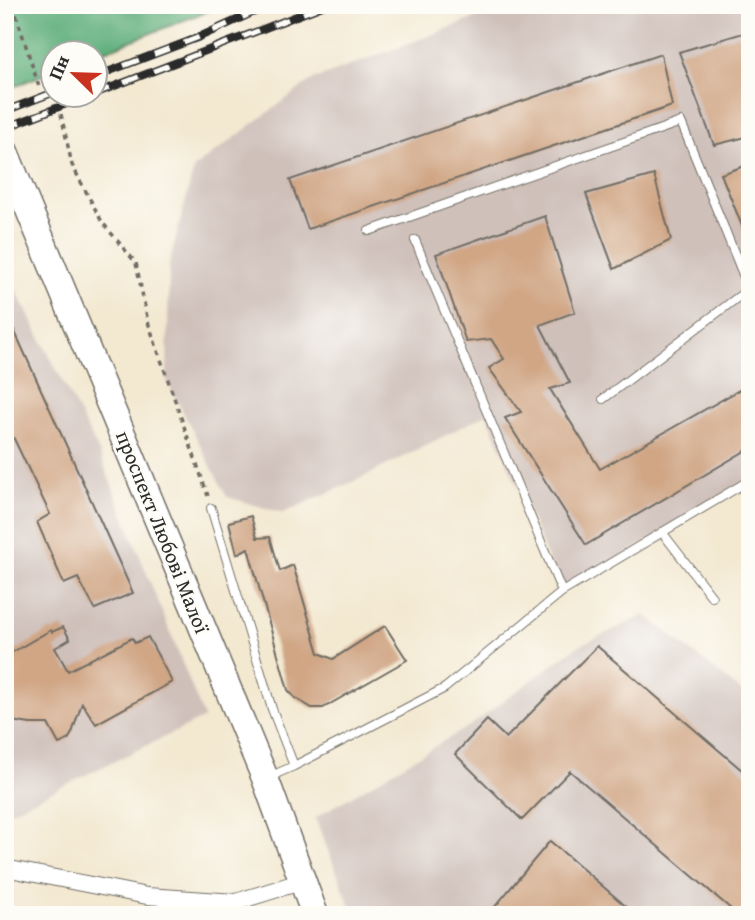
<svg xmlns="http://www.w3.org/2000/svg" width="755" height="920" font-family="'Gentium Book Plus',serif">
<style>
.industrial{fill:#cfc0ba}
.forest{fill:#5fae7a;stroke:#456c52;stroke-width:2}
.building{fill:#d0a685}
.lines{fill:none;stroke-linecap:round;stroke-linejoin:round}
.service-casing{stroke:#716d65;stroke-width:10}
.minor-casing{stroke:#716d65;stroke-width:18}
.primary-casing{stroke:#716d65;stroke-width:29}
.path{stroke:#716d65;stroke-width:3.5;stroke-dasharray:5 5;stroke-linecap:butt}
.service{stroke:#fff;stroke-width:8}
.minor{stroke:#fff;stroke-width:16}
.primary{stroke:#fff;stroke-width:26}
.rail-casing{stroke:#2b2b2b;stroke-width:8}
.rail{stroke:#fdfcf7;stroke-width:5;stroke-dasharray:16;stroke-linecap:butt}
.labels{text-anchor:middle;dominant-baseline:central;stroke-width:5;stroke-linejoin:round;paint-order:stroke}
.street-label{font-size:21px;fill:#2b2b2b;stroke:#fdfcf7}
</style>
<rect width="100%" height="100%" fill="#fdfcf7"/>
<filter id="ink" filterUnits="userSpaceOnUse"><feTurbulence type="fractalNoise" baseFrequency=".0143" numOctaves="2"/><feDisplacementMap in="SourceGraphic" scale="14" xChannelSelector="R" yChannelSelector="G"/><feConvolveMatrix kernelMatrix="1 2 1 2 8 2 1 2 1" color-interpolation-filters="sRGB"/></filter>
<filter id="wash" filterUnits="userSpaceOnUse"><feTurbulence type="fractalNoise" baseFrequency=".00686" numOctaves="4" result="noise"/><feDisplacementMap in="SourceGraphic" scale="28" xChannelSelector="R" yChannelSelector="G"/><feGaussianBlur stdDeviation="1.57" result="paint"/><feColorMatrix in="noise" values="0 0 0 0 0 0 0 0 0 0 0 0 0 0 0 0 0 1.4 0 .05"/><feComposite in="paint" operator="in"/></filter>
<g filter="url(#wash)">
<rect width="100%" height="100%" fill="#f3e8d0"/>
<!-- industrial -->
<path class="industrial" d="M 510,5 L 750,5 L 750,480 L 562,592 L 487,414 L 368,475 L 283,513 L 227,497 L 167,381 L 169,265 L 194,168 L 310,81 Z
M 5,269 L 98,450 L 204,718 L 5,814 Z
M 645,615 L 750,698 L 750,915 L 354,915 L 315,818 L 474,723 L 578,646 Z"/>
<!-- forest -->
<path class="forest" d="M 5,5 L 223,5 L 95,55 L 94,52 L 52,52 L 52,71 L 5,90 Z"/>
<g id="blocks">
<!-- building -->
<path class="building" d="M 750,31 L 750,136 L 714,145 L 679,52 Z
M 661,54 L 672,106 L 308,229 L 290,180 Z
M 750,164 L 750,243 L 749,243 L 721,174 Z
M 654,175 L 671,240 L 614,269 L 586,194 Z
M 545,216 L 575,312 L 540,325 L 570,383 L 550,389 L 600,469 L 750,384 L 750,448 L 586,545 L 505,418 L 521,412 L 489,368 L 504,359 L 491,339 L 466,342 L 436,254 Z
M 5,310 L 133,593 L 95,609 L 78,578 L 64,584 L 37,522 L 50,514 L 5,420 Z
M 251,516 L 257,538 L 270,537 L 280,571 L 293,565 L 319,653 L 333,659 L 385,626 L 407,660 L 323,708 L 312,708 L 295,698 L 288,690 L 248,548 L 237,554 L 229,522 Z
M 63,627 L 70,639 L 55,648 L 68,671 L 132,638 L 135,643 L 148,637 L 172,682 L 96,724 L 82,703 L 72,733 L 68,740 L 59,744 L 48,724 L 30,724 L 5,720 L 5,661 L 11,653 L 51,630 L 52,632 Z
M 597,646 L 750,777 L 750,915 L 738,915 L 570,771 L 522,820 L 455,754 L 487,720 L 506,738 Z
M 550,841 L 636,915 L 488,915 Z"/>
</g>
</g>
<g filter="url(#ink)">
<use href="#blocks" fill-opacity="0" stroke="#716d65" stroke-width="2"/>
<g class="lines">
<defs>
<path id="service" d="M 369,231 L 681,122 L 749,289
M 415,240 L 562,592
M 603,399 L 750,288
M 211,508 L 272,709 L 294,766
M 662,532 L 712,597
M 269,777 L 294,766 L 445,688 L 562,592 L 750,480"/>
<path id="minor" d="M 5,868 L 147,896 L 236,902 L 303,881"/>
<path id="primary" d="M 5,152 L 265,778 L 315,915"/>
</defs>
<!-- service casing -->
<use href="#service" class="service-casing"/>
<!-- minor casing -->
<use href="#minor" class="minor-casing"/>
<!-- primary casing -->
<use href="#primary" class="primary-casing"/>
<!-- path -->
<path class="path" d="M 13,5 L 39,87
M 61,114 L 72,165 L 102,222 L 136,263 L 148,322 L 208,496"/>
<!-- service -->
<use href="#service" class="service"/>
<!-- minor -->
<use href="#minor" class="minor"/>
<!-- primary -->
<use href="#primary" class="primary"/>
<defs>
<path id="rail" d="M 94,77 L 197,38 L 270,5
M 94,94 L 325,5
M 5,111 L 52,93
M 5,128 L 92,94"/>
</defs>
<!-- rail casing -->
<use href="#rail" class="rail-casing"/>
<!-- rail -->
<use href="#rail" class="rail"/>
</g>
</g>
<g class="labels">
<!-- street labels -->
<g class="street-label">
<text transform="translate(163 532) rotate(68)">проспект Любові Малої</text>
</g>
</g>
<!-- margin -->
<rect width="755" height="920" fill="none" stroke="#fdfcf7" stroke-width="28"/>
<!-- north arrow -->
<g transform="translate(74 74) rotate(293)"><circle r="33" fill="#fdfcf7" stroke="#a9a8a5" stroke-width="2"/>
<path d="M0-5L12 26L0 18L-12 26Z" fill="#c8321e"/>
<text y="-10" font-size="19" font-weight="bold" text-anchor="middle" fill="#2b2b2b">Пн</text>
</g>
</svg>
